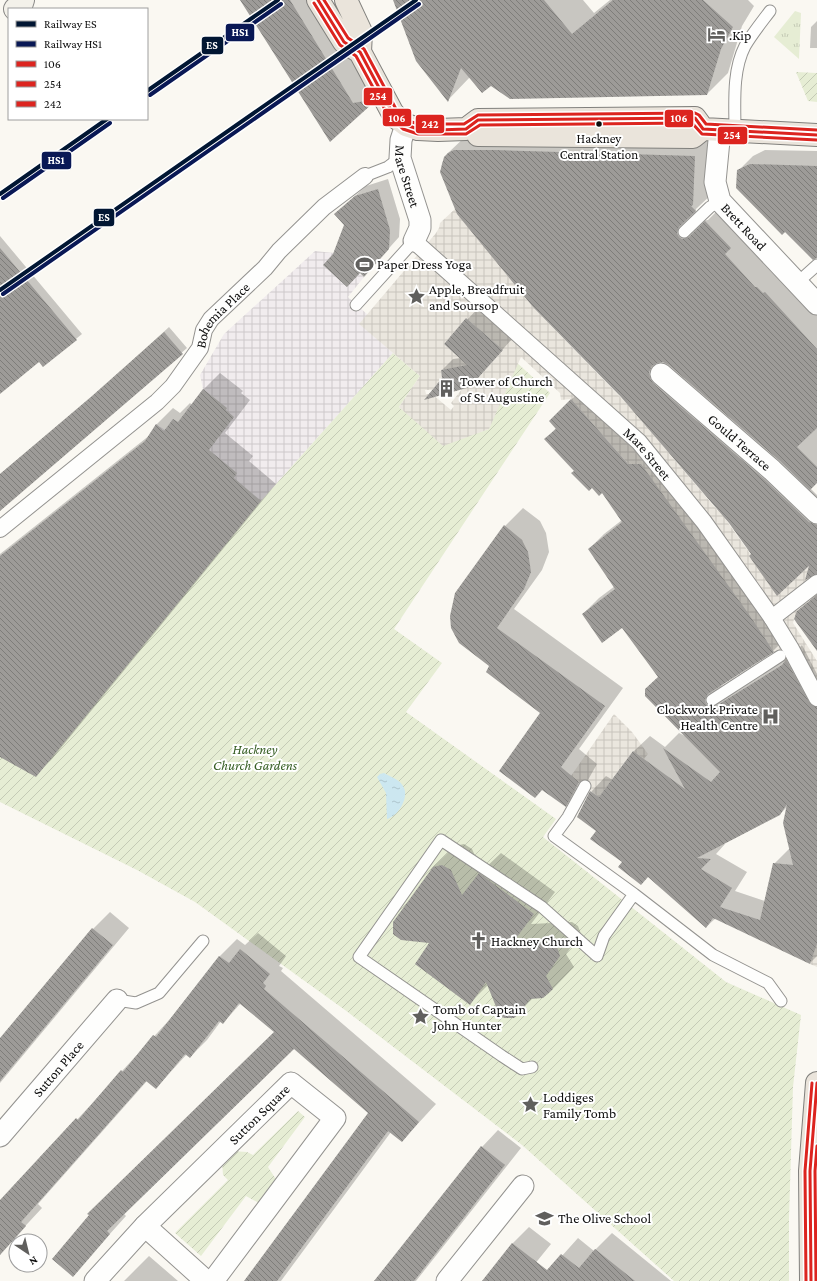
<svg xmlns="http://www.w3.org/2000/svg" width="817" height="1281" font-family="'Crimson Pro',serif">
<style>
.industrial{fill:url(#industrial-grid)}
.grass{fill:url(#grass-tufts)}
.garden{fill:url(#garden-furrows)}
.plaza{fill:url(#plaza-grid);fill-rule:evenodd}
.water{fill:url(#water-ripples)}
.shadow{fill:#0003;fill-rule:evenodd}
.building{fill:url(#building-back-hatch);fill-rule:evenodd}
.lines{fill:none;stroke-linecap:round;stroke-linejoin:round}
.service-casing{stroke:#949390;stroke-width:13}
.pedestrian-casing{stroke:#949390;stroke-width:18}
.minor-casing{stroke:#949390;stroke-width:23}
.secondary-casing{stroke:#8a8987;stroke-width:24}
.primary-casing{stroke:#81807d;stroke-width:24}
.service{stroke:#fefefd;stroke-width:11}
.pedestrian{stroke:#fefefd;stroke-width:16}
.minor{stroke:#fefefd;stroke-width:21}
.secondary{stroke:#f3f1ea;stroke-width:22}
.primary{stroke:#eae4db;stroke-width:22}
.bus-1-casing{stroke:#fff;stroke-width:6}
.bus-2-casing{stroke:#fff;stroke-width:6}
.bus-3-casing{stroke:#fff;stroke-width:6}
.bus-1{stroke:#dc241f;stroke-width:3}
.bus-2{stroke:#dc241f;stroke-width:3}
.bus-3{stroke:#dc241f;stroke-width:3}
.rail-1-casing{stroke:#fff;stroke-width:7}
.rail-2-casing{stroke:#fff;stroke-width:7}
.rail-1{stroke:#011633;stroke-width:4}
.rail-2{stroke:#091855;stroke-width:4}
.bus-dot{fill:#0d0d0d;stroke:#fff;stroke-width:1.5}
.labels{text-anchor:middle;dominant-baseline:central;stroke-width:4;stroke-linejoin:round;paint-order:stroke}
.bus-label{font-size:13px;fill:#0d0d0d;stroke:#fff}
.poi-label{font-size:14px;fill:#0d0d0d;stroke:#fff;text-anchor:start}
.street-label{font-size:14px;fill:#0d0d0d;stroke:#fff}
.park-label{font-size:14px;font-style:italic;fill:#365e24;stroke:#fff}
.line-badge{stroke:#fff;stroke-width:1.5}
.badge-label{font-size:11px;text-anchor:middle;font-weight:bold;fill:#fff}
</style>
<defs>
<pattern id="industrial-grid" width="8" height="8" patternUnits="userSpaceOnUse"><rect width="8" height="8" fill="#f1ecee"/><path d="M0 4h8M4 0v8" fill="none" stroke="#cdc9cb"/></pattern>
<pattern id="grass-tufts" width="24" height="20" patternUnits="userSpaceOnUse"><rect width="24" height="20" fill="#e6edd4"/><path d="M3 7l-1-3M5 7V3M7 7l1-3M15 17l-1-3M17 17v-4M19 17l1-3" fill="none" stroke="#c4cab5"/></pattern>
<pattern id="garden-furrows" width="10" height="10" patternUnits="userSpaceOnUse"><rect width="10" height="10" fill="#e6edd4"/><path d="M-1 1l2-2M0 10L10 0M9 11l2-2" fill="none" stroke="#c4cab5"/></pattern>
<pattern id="plaza-grid" width="8" height="8" patternUnits="userSpaceOnUse"><rect width="8" height="8" fill="#eae6de"/><path d="M0 4h8M4 0v8" fill="none" stroke="#c8c4bd"/></pattern>
<pattern id="water-ripples" width="26" height="14" patternUnits="userSpaceOnUse"><rect width="26" height="14" fill="#cce7f0"/><path d="M2 4q2-2 4 0t4 0M15 11q2-2 4 0t4 0" fill="none" stroke="#aec5cd"/></pattern>
<pattern id="building-back-hatch" width="6" height="6" patternUnits="userSpaceOnUse"><rect width="6" height="6" fill="#9d9b98"/><path d="M-1 5l2 2M0 0l6 6M5-1l2 2" fill="none" stroke="#7e7d7a"/></pattern>
</defs>
<rect width="100%" height="100%" fill="#faf8f2"/>
<!-- industrial -->
<path class="industrial" d="M 315,251 L 334,253 L 364,277 L 348,297 L 368,315 L 360,324 L 393,353 L 261,501 L 149,435 L 156,424 L 165,430 L 173,419 L 181,425 L 191,417 L 185,413 L 203,389 L 200,375 L 224,334 Z"/>
<!-- grass -->
<path class="grass" d="M 795,11 L 801,13 L 799,59 L 774,37 Z"/>
<!-- garden -->
<path class="garden" d="M 796,72 L 817,73 L 817,102 L 808,101 Z
M 393,353 L 420,376 L 399,407 L 408,414 L 477,433 L 489,429 L 514,360 L 550,393 L 394,629 L 442,663 L 406,712 L 556,819 L 543,837 L 726,982 L 801,1015 L 793,1087 L 789,1219 L 789,1281 L 674,1281 L 522,1145 L 345,1010 L 195,902 L 137,870 L 0,802 L 0,757 L 261,501 Z
M 298,1111 L 305,1117 L 268,1167 L 277,1181 L 259,1203 L 246,1196 L 201,1256 L 175,1233 L 228,1180 L 223,1175 L 222,1161 L 232,1151 L 247,1152 L 253,1155 Z"/>
<!-- plaza -->
<path class="plaza" d="M 455,209 L 533,307 L 628,405 L 718,511 L 719,510 L 751,555 L 749,556 L 777,595 L 817,559 L 817,598 L 795,616 L 793,623 L 817,661 L 817,722 L 780,656 L 774,652 L 735,595 L 631,467 L 571,399 L 561,400 L 560,393 L 521,357 L 489,429 L 443,446 L 399,407 L 420,376 L 359,324 L 436,233 L 439,228 L 440,223 ZM 466,318 L 503,350 L 480,376 L 444,344 ZM 444,369 L 445,374 L 468,387 L 462,389 L 451,403 L 454,406 L 451,410 L 432,394 L 426,394 L 425,390 L 432,390 L 442,378 L 441,370 Z
M 614,714 L 632,732 L 648,754 L 644,759 L 633,751 L 599,797 L 571,776 Z
M 817,944 L 817,967 L 810,964 Z"/>
<!-- water -->
<path class="water" d="M 384,773 C 391,777 401,780 404,788 C 409,799 397,817 387,819 L 386,793 L 377,777 L 380,774 Z"/>
<!-- shadow -->
<path class="shadow" d="M 242,0 L 315,0 L 368,88 L 388,87 L 330,140 Z
M 394,0 L 583,0 L 594,13 L 610,0 L 748,0 L 754,6 L 742,26 L 728,73 L 707,94 L 491,84 L 470,77 L 448,100 Z
M 817,21 L 817,48 L 810,48 L 811,27 Z
M 467,135 L 712,139 L 713,193 L 696,209 L 695,215 L 701,221 L 708,220 L 724,204 L 817,312 L 817,482 L 810,488 L 817,495 L 817,557 L 752,554 L 730,523 L 441,172 L 442,163 L 448,153 Z
M 765,150 L 817,151 L 817,258 L 815,258 L 738,171 L 753,156 Z
M 388,179 L 400,219 L 399,237 L 374,265 L 334,254 L 345,225 L 346,204 L 366,186 Z
M 0,236 L 82,334 L 43,366 L 39,361 L 0,393 Z
M 478,308 L 513,338 L 470,386 L 442,370 L 453,359 L 461,358 L 445,344 Z
M 169,327 L 187,348 L 0,510 L 0,474 L 99,391 Z
M 220,373 L 243,391 L 241,393 L 250,400 L 225,433 L 253,456 L 249,461 L 276,484 L 52,759 L 36,775 L 0,756 L 0,554 L 150,435 L 156,425 L 173,408 L 180,413 L 190,403 L 192,405 L 204,389 Z
M 587,384 L 643,449 L 656,449 L 764,597 L 789,635 L 773,651 L 721,685 L 722,689 L 732,691 L 796,651 L 802,645 L 817,674 L 817,956 L 810,963 L 716,918 L 706,927 L 648,876 L 623,862 L 597,831 L 591,792 L 606,776 L 613,780 L 634,751 L 650,736 L 665,747 L 679,733 L 687,737 L 659,677 L 622,626 L 583,614 L 599,598 L 615,586 L 589,549 L 604,534 L 622,520 L 602,491 L 592,487 L 546,439 L 556,428 L 550,421 ZM 788,806 L 790,848 L 774,864 L 765,901 L 735,891 L 747,872 L 716,854 L 725,844 L 723,844 L 780,814 Z
M 523,508 L 540,521 L 546,533 L 549,552 L 542,570 L 514,609 L 623,688 L 579,749 L 597,764 L 584,787 L 566,805 L 541,713 L 491,666 L 456,593 L 505,526 Z
M 817,594 L 817,649 L 797,613 Z
M 464,844 L 472,849 L 482,871 L 501,853 L 555,892 L 531,924 L 572,922 L 578,926 L 581,934 L 566,954 L 574,967 L 548,994 L 543,997 L 534,997 L 516,1015 L 488,985 L 469,1004 L 431,943 L 433,867 L 455,846 Z
M 110,912 L 129,928 L 0,1083 L 0,1041 L 93,929 Z
M 258,933 L 286,956 L 279,966 L 283,968 L 281,971 L 436,1104 L 402,1141 L 391,1132 L 281,1281 L 245,1281 L 370,1113 L 294,1047 L 124,1214 L 126,1216 L 73,1275 L 54,1259 L 275,1032 L 241,1003 L 223,1023 L 221,1021 L 207,1040 L 190,1057 L 187,1054 L 156,1088 L 147,1081 L 38,1204 L 42,1208 L 3,1250 L 0,1247 L 0,1203 L 171,1018 L 220,956 L 237,939 L 245,945 Z
M 498,1130 L 521,1148 L 416,1281 L 375,1281 L 482,1147 Z
M 529,1227 L 551,1244 L 521,1281 L 483,1281 L 513,1243 Z
M 612,1233 L 671,1281 L 550,1281 L 544,1276 L 578,1238 L 594,1251 Z
M 149,1256 L 178,1281 L 124,1281 Z"/>
<!-- building -->
<path class="building" d="M 240,0 L 290,0 L 353,103 L 371,100 L 373,103 L 330,142 Z
M 393,0 L 544,0 L 572,34 L 613,0 L 703,0 L 733,27 L 721,49 L 707,95 L 510,99 L 491,86 L 482,93 L 461,68 L 448,102 L 416,61 Z
M 454,150 L 495,150 L 695,156 L 693,205 L 691,206 L 696,211 L 679,227 L 677,233 L 679,237 L 682,239 L 689,237 L 705,221 L 731,248 L 725,254 L 755,287 L 757,287 L 763,293 L 765,292 L 817,349 L 817,428 L 797,447 L 817,467 L 817,483 L 810,490 L 780,461 L 669,365 L 663,362 L 657,363 L 652,366 L 649,372 L 650,378 L 653,383 L 764,479 L 809,522 L 817,525 L 817,574 L 805,580 L 809,566 L 777,596 L 749,556 L 751,554 L 729,523 L 621,397 L 533,307 L 457,214 L 440,172 L 444,157 L 448,153 Z
M 750,164 L 817,166 L 817,258 L 813,260 L 785,232 L 782,235 L 736,188 L 737,170 Z
M 378,189 L 390,230 L 389,249 L 364,277 L 360,273 L 347,287 L 323,265 L 333,254 L 344,225 L 334,214 L 355,196 Z
M 0,248 L 77,340 L 43,367 L 39,362 L 0,394 Z
M 466,318 L 503,350 L 470,387 L 424,400 L 442,378 L 441,370 L 467,365 L 444,344 Z
M 164,332 L 183,354 L 0,511 L 0,474 L 92,396 Z
M 203,389 L 227,408 L 226,410 L 234,417 L 209,450 L 237,473 L 234,478 L 261,501 L 36,777 L 0,757 L 0,556 L 145,441 L 156,424 L 164,431 L 173,419 L 178,422 Z
M 571,399 L 628,464 L 641,464 L 748,613 L 774,652 L 708,694 L 705,700 L 706,704 L 712,707 L 716,706 L 782,665 L 786,660 L 809,702 L 817,707 L 817,944 L 810,964 L 713,918 L 706,928 L 648,877 L 641,885 L 618,867 L 622,862 L 590,839 L 596,831 L 577,817 L 590,791 L 599,797 L 633,751 L 685,789 L 663,748 L 711,782 L 720,772 L 645,696 L 645,689 L 658,677 L 622,628 L 602,643 L 582,614 L 615,589 L 588,549 L 622,522 L 602,493 L 599,496 L 592,488 L 589,491 L 571,473 L 574,471 L 544,439 L 556,429 L 549,421 ZM 787,804 L 783,823 L 793,865 L 773,863 L 760,920 L 720,907 L 732,888 L 701,869 L 711,859 L 697,858 L 780,815 Z
M 504,525 L 522,540 L 528,552 L 531,572 L 524,589 L 497,628 L 605,706 L 561,767 L 579,782 L 566,807 L 542,790 L 535,798 L 499,771 L 540,713 L 486,672 L 489,666 L 459,643 L 451,628 L 450,616 L 455,593 Z
M 817,595 L 817,651 L 794,619 L 797,611 Z
M 442,865 L 451,870 L 462,895 L 479,873 L 534,914 L 511,945 L 548,942 L 557,947 L 560,956 L 546,976 L 553,989 L 543,998 L 530,999 L 519,1014 L 514,1018 L 504,1018 L 499,1014 L 486,982 L 470,1005 L 415,964 L 429,943 L 401,940 L 393,934 L 393,922 L 433,867 Z
M 92,928 L 113,945 L 0,1081 L 0,1038 Z
M 240,949 L 270,974 L 263,983 L 266,986 L 264,989 L 419,1122 L 402,1142 L 388,1131 L 277,1281 L 244,1281 L 368,1113 L 294,1049 L 107,1231 L 110,1234 L 73,1277 L 52,1259 L 89,1215 L 87,1214 L 274,1032 L 239,1003 L 223,1024 L 219,1021 L 190,1058 L 185,1054 L 156,1089 L 146,1081 L 21,1222 L 26,1226 L 0,1255 L 0,1200 L 76,1118 L 78,1120 L 121,1070 L 123,1072 L 153,1035 L 156,1037 L 219,956 L 229,963 Z
M 481,1146 L 505,1165 L 451,1234 L 414,1281 L 374,1281 Z
M 512,1243 L 547,1270 L 561,1254 L 579,1268 L 595,1249 L 635,1281 L 482,1281 Z"/>
<g class="lines">
<defs>
<path id="service" d="M 735,131 C 735,104 732,71 745,46 C 752,34 761,23 770,11
M 365,176 L 388,167 L 400,158
M 684,232 L 710,207 L 720,201
M 797,283 L 817,265
M 356,305 L 414,241
M 712,700 L 780,656
M 585,786 L 568,817 L 554,836 L 634,894 L 713,955 L 768,983 L 781,1001
M 117,1000 L 136,1003 L 159,993 L 203,941
M 532,1067 L 522,1069 L 502,1056 L 359,957 L 441,840 L 542,907 L 597,956 L 604,936 L 634,894"/>
<g id="pedestrian">
<path id="s1" d="M 414,241 L 639,442 L 704,522 L 772,618 L 791,649 L 817,698"/>
<path id="s2" d="M 0,529 L 157,402 L 173,386 L 200,348 L 204,330 L 211,319 L 265,268 L 279,251 L 324,207 L 365,176"/>
<path d="M 772,618 L 817,583"/>
</g>
<g id="minor">
<path id="s3" d="M 406,125 L 401,140 L 400,158 L 420,220 L 420,228 L 414,241"/>
<path id="s4" d="M 720,130 L 715,182 L 720,201 L 817,304"/>
<path id="s5" d="M 661,374 L 772,470 L 817,513"/>
<path id="s6" d="M 0,1136 L 117,1000"/>
<path d="M 145,1226 L 206,1281"/>
<path id="s7" d="M 95,1281 L 145,1226 L 291,1083 L 335,1118 L 213,1281"/>
<path d="M 447,1281 L 523,1186"/>
</g>
<path id="secondary" d="M 15,9 L 21,6 L 23,0"/>
<path id="primary" d="M 318,0 L 344,42 L 360,52 L 392,112 L 398,119 L 406,125 L 418,129 L 438,130 L 466,129 L 478,120 L 695,118 L 703,129 L 817,135
M 346,0 L 361,32 L 360,52
M 478,135 L 693,137 L 703,129
M 811,1281 L 810,1171 L 817,1083"/>
</defs>
<!-- service casing -->
<use href="#service" class="service-casing"/>
<!-- pedestrian casing -->
<use href="#pedestrian" class="pedestrian-casing"/>
<!-- minor casing -->
<use href="#minor" class="minor-casing"/>
<!-- secondary casing -->
<use href="#secondary" class="secondary-casing"/>
<!-- primary casing -->
<use href="#primary" class="primary-casing"/>
<!-- service -->
<use href="#service" class="service"/>
<!-- pedestrian -->
<use href="#pedestrian" class="pedestrian"/>
<!-- minor -->
<use href="#minor" class="minor"/>
<!-- secondary -->
<use href="#secondary" class="secondary"/>
<!-- primary -->
<use href="#primary" class="primary"/>
<defs>
<path id="bus-1" d="M 318,0 L 344,42 L 360,52 L 392,112 L 398,119 L 406,125 L 418,129 L 438,130 L 466,129 L 478,120 L 695,118 L 703,129 L 817,135
M 811,1281 L 810,1171 L 817,1083"/>
<path id="bus-2" d="M 314,3 L 340,45 L 356,56 L 388,115 L 403,129 L 418,134 L 466,134 L 480,125 L 692,123 L 702,134 L 817,140
M 816,1281 L 815,1171 L 817,1146"/>
<path id="bus-3" d="M 324,0 L 348,38 L 364,49 L 396,109 L 408,121 L 419,124 L 464,124 L 478,115 L 695,113 L 699,115 L 706,124 L 817,130
M 806,1281 L 805,1171 L 812,1083"/>
</defs>
<!-- bus-1 casing -->
<use href="#bus-1" class="bus-1-casing"/>
<!-- bus-2 casing -->
<use href="#bus-2" class="bus-2-casing"/>
<!-- bus-3 casing -->
<use href="#bus-3" class="bus-3-casing"/>
<!-- bus-1 -->
<use href="#bus-1" class="bus-1"/>
<!-- bus-2 -->
<use href="#bus-2" class="bus-2"/>
<!-- bus-3 -->
<use href="#bus-3" class="bus-3"/>
<defs>
<path id="rail-1" d="M 147,91 L 278,0
M 0,194 L 107,119
M 0,290 L 416,0"/>
<path id="rail-2" d="M 150,95 L 281,4
M 3,198 L 110,123
M 3,294 L 419,4"/>
</defs>
<!-- rail-1 casing -->
<use href="#rail-1" class="rail-1-casing"/>
<!-- rail-2 casing -->
<use href="#rail-2" class="rail-2-casing"/>
<!-- rail-1 -->
<use href="#rail-1" class="rail-1"/>
<!-- rail-2 -->
<use href="#rail-2" class="rail-2"/>
</g>
<!-- icons -->
<defs>
<symbol id="hotel-bare" viewBox="-9 -9 18 18"><path d="M-6-4.5h1.5V1H6V5H4.5V3h-9V5H-6ZM-4 0a1.8 1.8 0 1 1 3.6 0ZM.5 0V-2.5h3Q6-2.5 6 0Z" fill="#605f5d" stroke="#fff" stroke-width="2.5" paint-order="stroke"/></symbol>
<symbol id="stadium-bare" viewBox="-9 -9 18 18"><path d="M0-5a6.5 5 0 1 0 0 10a6.5 5 0 1 0 0-10ZM-3.5-1.8h7v3.6h-7Z" fill="#605f5d" stroke="#fff" stroke-width="2.5" paint-order="stroke"/></symbol>
<symbol id="sight-bare" viewBox="-9 -9 18 18"><path d="M0-6L1.8-2.2L6-1.7L2.9 1.2L3.7 5.4L0 3.3L-3.7 5.4L-2.9 1.2L-6-1.7L-1.8-2.2Z" fill="#605f5d" stroke="#fff" stroke-width="2.5" paint-order="stroke"/></symbol>
<symbol id="building-bare" viewBox="-9 -9 18 18"><path d="M-4-6H4V6H1V3H-1V6H-4ZM-2.5-4.3h1.7v1.8h-1.7ZM.8-4.3h1.7v1.8H.8ZM-2.5-1h1.7V.8h-1.7ZM.8-1h1.7V.8H.8Z" fill="#605f5d" stroke="#fff" stroke-width="2.5" paint-order="stroke"/></symbol>
<symbol id="hospital-bare" viewBox="-9 -9 18 18"><path d="M-5-5h3v3.5h4V-5h3V5h-3V1.5h-4V5h-3Z" fill="#605f5d" stroke="#fff" stroke-width="2.5" paint-order="stroke"/></symbol>
<symbol id="church-bare" viewBox="-9 -9 18 18"><path d="M-1.2-6h2.4v3.5h3.3v2.4h-3.3V6h-2.4V-.1h-3.3v-2.4h3.3Z" fill="#605f5d" stroke="#fff" stroke-width="2.5" paint-order="stroke"/></symbol>
<symbol id="school-bare" viewBox="-9 -9 18 18"><path d="M0-5L7-2L0 1L-7-2ZM-4 1L0 2.5L4 1V4Q0 6-4 4Z" fill="#605f5d" stroke="#fff" stroke-width="2.5" paint-order="stroke"/></symbol>
</defs>
<g fill-rule="evenodd">
<use href="#hotel-bare" x="704" y="22" width="25" height="25"/>
<use href="#stadium-bare" x="352" y="252" width="25" height="25"/>
<use href="#sight-bare" x="404" y="284" width="25" height="25"/>
<use href="#building-bare" x="434" y="376" width="25" height="25"/>
<use href="#hospital-bare" x="758" y="704" width="25" height="25"/>
<use href="#church-bare" x="466" y="928" width="25" height="25"/>
<use href="#sight-bare" x="408" y="1004" width="25" height="25"/>
<use href="#sight-bare" x="518" y="1092" width="25" height="25"/>
<use href="#school-bare" x="532" y="1206" width="25" height="25"/>
</g>
<!-- markers -->
<circle class="bus-dot" cx="599" cy="124" r="3.5"/>
<g class="labels">
<!-- bus labels -->
<g class="bus-label">
<text x="599" y="138">Hackney<tspan x="599" dy="16">Central Station</tspan></text>
</g>
<!-- poi labels -->
<g class="poi-label">
<text x="729" y="35">.Kip</text>
<text x="377" y="264">Paper Dress Yoga</text>
<text x="429" y="289">Apple, Breadfruit<tspan x="429" dy="16">and Soursop</tspan></text>
<text x="460" y="381">Tower of Church<tspan x="460" dy="16">of St Augustine</tspan></text>
<text x="758" y="709" text-anchor="end">Clockwork Private<tspan x="758" dy="16">Health Centre</tspan></text>
<text x="491" y="941">Hackney Church</text>
<text x="433" y="1009">Tomb of Captain<tspan x="433" dy="16">John Hunter</tspan></text>
<text x="543" y="1097">Loddiges<tspan x="543" dy="16">Family Tomb</tspan></text>
<text x="558" y="1218">The Olive School</text>
</g>
<!-- street labels -->
<g class="street-label">
<text stroke="none"><textPath href="#s3" startOffset="53">Mare Street</textPath></text>
<text stroke="none"><textPath href="#s4" startOffset="107">Brett Road</textPath></text>
<text stroke="none"><textPath href="#s2" startOffset="312">Bohemia Place</textPath></text>
<text stroke="none"><textPath href="#s5" startOffset="104">Gould Terrace</textPath></text>
<text stroke="none"><textPath href="#s1" startOffset="316">Mare Street</textPath></text>
<text stroke="none"><textPath href="#s6" startOffset="89">Sutton Place</textPath></text>
<text stroke="none"><textPath href="#s7" startOffset="234">Sutton Square</textPath></text>
</g>
<!-- park labels -->
<g class="park-label">
<text x="255" y="749">Hackney<tspan x="255" dy="16">Church Gardens</tspan></text>
</g>
</g>
<g class="line-badge">
<rect x="225" y="23" width="30" height="19" rx="4" fill="#091855"/>
<rect x="201" y="36" width="23" height="19" rx="4" fill="#011633"/>
<rect x="363" y="87" width="30" height="19" rx="4" fill="#dc241f"/>
<rect x="382" y="108" width="30" height="19" rx="4" fill="#dc241f"/>
<rect x="664" y="109" width="30" height="19" rx="4" fill="#dc241f"/>
<rect x="415" y="114" width="30" height="20" rx="4" fill="#dc241f"/>
<rect x="717" y="126" width="31" height="19" rx="4" fill="#dc241f"/>
<rect x="41" y="151" width="31" height="19" rx="4" fill="#091855"/>
<rect x="93" y="208" width="22" height="19" rx="4" fill="#011633"/>
</g>
<g class="badge-label">
<text x="240" y="36">HS1</text>
<text x="212" y="49">ES</text>
<text x="378" y="100">254</text>
<text x="397" y="122">106</text>
<text x="679" y="122">106</text>
<text x="430" y="128">242</text>
<text x="732" y="139">254</text>
<text x="56" y="164">HS1</text>
<text x="104" y="221">ES</text>
</g>
<!-- legend -->
<rect x="8" y="8" width="140" height="112" fill="#ffffff" stroke="#9e9e9e"/>
<rect x="16" y="21" width="20" height="6" fill="#011633" stroke="#9e9e9e"/>
<text x="44" y="28" font-size="12" fill="#0d0d0d">Railway ES</text>
<rect x="16" y="41" width="20" height="6" fill="#091855" stroke="#9e9e9e"/>
<text x="44" y="48" font-size="12" fill="#0d0d0d">Railway HS1</text>
<rect x="16" y="61" width="20" height="6" fill="#dc241f" stroke="#9e9e9e"/>
<text x="44" y="68" font-size="12" fill="#0d0d0d">106</text>
<rect x="16" y="81" width="20" height="6" fill="#dc241f" stroke="#9e9e9e"/>
<text x="44" y="88" font-size="12" fill="#0d0d0d">254</text>
<rect x="16" y="101" width="20" height="6" fill="#dc241f" stroke="#9e9e9e"/>
<text x="44" y="108" font-size="12" fill="#0d0d0d">242</text>
<!-- north arrow -->
<g transform="translate(28 1253) rotate(145)"><circle r="19" fill="#ffffff" stroke="#9e9e9e"/>
<path d="M0-3L7 15L0 10L-7 15Z" fill="#605f5d"/>
<text y="-6" font-size="11" font-weight="bold" text-anchor="middle" fill="#0d0d0d">N</text>
</g>
</svg>
